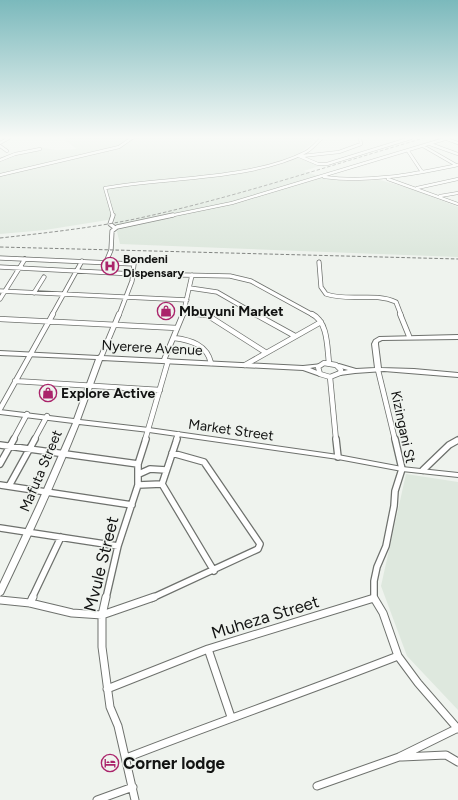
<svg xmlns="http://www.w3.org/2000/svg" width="458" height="800" font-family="Figtree,sans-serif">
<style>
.built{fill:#dee8de}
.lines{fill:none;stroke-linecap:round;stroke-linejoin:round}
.street-far4-casing{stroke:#6e716d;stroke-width:3.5}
.street-far3-casing{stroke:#6e716d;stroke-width:5}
.street-far2-casing{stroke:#6e716d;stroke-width:6}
.street-far1-casing{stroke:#6e716d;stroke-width:8}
.street-casing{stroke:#6e716d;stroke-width:9}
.secondary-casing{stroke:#6e716d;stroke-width:2}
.street-far4{stroke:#fff;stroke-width:2.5}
.street-far3{stroke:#fff;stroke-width:3.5}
.street-far2{stroke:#fff;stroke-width:4.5}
.street-far1{stroke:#fff;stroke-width:5.5}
.street{stroke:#fff;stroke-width:7}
.secondary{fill:#fff;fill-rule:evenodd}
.rail{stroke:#828582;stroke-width:1;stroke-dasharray:3.5 2;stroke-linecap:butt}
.labels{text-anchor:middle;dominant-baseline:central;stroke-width:3;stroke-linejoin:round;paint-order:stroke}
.far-poi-label{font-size:12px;font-weight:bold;fill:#121312;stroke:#eff3ee;text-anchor:start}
.poi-label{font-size:14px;font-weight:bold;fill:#121312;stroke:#eff3ee;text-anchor:start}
.street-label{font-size:14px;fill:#121312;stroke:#eff3ee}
.near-street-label{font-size:17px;fill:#121312;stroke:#eff3ee}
.near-poi-label{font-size:17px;font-weight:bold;fill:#121312;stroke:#eff3ee;text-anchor:start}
</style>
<rect width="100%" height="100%" fill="#eff3ee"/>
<!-- built -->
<path class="built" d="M 68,138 L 315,138 L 310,145 L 295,156 L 319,166 L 304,171 L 324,178 L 346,181 L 380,180 L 412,189 L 458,207 L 458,257 L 120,244 L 114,219 L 45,230 L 0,234 L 0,159 L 10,155 L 43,148 L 56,150 L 77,149 L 64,140 Z
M 406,474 L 458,482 L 458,710 L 407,656 L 381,586 Z"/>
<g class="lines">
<defs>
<path id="street-far4" d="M 447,139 L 458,143
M 0,143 L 9,138
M 430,144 L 458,154
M 0,146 L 7,151
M 423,146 L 456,165
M 408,151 L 422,172
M 299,156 L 318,164 L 327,164 L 411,138
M 302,156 L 339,152 L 361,144 L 360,138
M 0,160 L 15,154 L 40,149
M 0,175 L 119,147 L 132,138
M 324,177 C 370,183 413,174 458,165
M 388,179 L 458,204
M 417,188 L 458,179
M 440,196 L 458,193
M 113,216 L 105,188 C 166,177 252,180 306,152 C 312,149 317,142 322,138
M 169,216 L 232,203 L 448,138"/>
<path id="street-far3" d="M 113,215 L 110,224 L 115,228
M 0,258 L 134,264 L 132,281 L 119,315
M 106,262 L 111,250 L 112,231 L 117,227 L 173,215
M 319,262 L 321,287 L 326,294 C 349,302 374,292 396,302 L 401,315
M 0,267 L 134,274 L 230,276 L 251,281 L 313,315
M 190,288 L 217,292 L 257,315
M 0,291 L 187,300
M 34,293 L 44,277
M 0,299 L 25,259
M 184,312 L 203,315
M 52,315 L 82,261
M 183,315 L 192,275"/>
<path id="street-far2" d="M 196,314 L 207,315 L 265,352
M 255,314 L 295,336
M 312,314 C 328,322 327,346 329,363
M 400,314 L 409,336
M 0,319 L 177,328
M 174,338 C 191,340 207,345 211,363
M 101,357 L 119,314
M 164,360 L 183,314
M 324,363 L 336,365 L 341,370 L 340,373 L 330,377 L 320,374 L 318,367 Z
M 245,365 L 321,322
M 378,370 L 395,440
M 330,377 L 336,440
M 15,381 L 160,390
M 0,409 L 53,314
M 13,440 L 27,414
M 34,440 L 47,416
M 145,440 L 168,361
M 176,440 L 178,434"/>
<path id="street-far1" d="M 336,439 L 338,457
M 0,445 L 138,464
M 0,464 L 14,439
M 423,470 L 449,445 L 458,440
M 139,474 L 150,469 L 166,470
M 162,484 L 177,439
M 0,485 L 132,505
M 138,485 L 162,484 L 214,571
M 9,486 L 35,439
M 0,528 L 118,546
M 32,598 L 61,537
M 106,598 L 118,546 L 138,485 L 138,464 L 146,439
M 152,598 L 258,549 L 260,544 L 204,462 L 172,453
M 373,598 L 374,598
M 374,598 L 374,581 L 377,567 L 386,546 L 394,506 L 395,491 L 402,469 L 395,439"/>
<path id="street" d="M 106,597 L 102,615 L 102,647 L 110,707 L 118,726 L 135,800
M 0,600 L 30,603 L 72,613 L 102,615 L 154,597
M 30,603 L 33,597
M 208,649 L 231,717
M 107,689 L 208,649 L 374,598 L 383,613 L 398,656 L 418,683 L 458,729
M 402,757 L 446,755 L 458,762
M 126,758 C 216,723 308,691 398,656
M 317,786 L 399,757 L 458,728
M 97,800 L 133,787"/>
<path id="secondary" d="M 458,335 L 458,339 L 382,340 L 378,342 L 378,344 L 381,368 L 414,369 L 458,373 L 458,377 L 384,371 L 355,373 L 340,375 L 337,373 L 338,372 L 348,370 L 337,367 L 336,366 L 339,364 L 356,369 L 375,368 L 372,344 L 374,340 L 379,337 Z
M 0,351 L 98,356 L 100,355 L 102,356 L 303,366 L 322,364 L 323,365 L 322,366 L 310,368 L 322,373 L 323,374 L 320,376 L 303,370 L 102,360 L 80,420 L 149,428 L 338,455 L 402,467 L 458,473 L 458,477 L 402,471 L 338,459 L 149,432 L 79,424 C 56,482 30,538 3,594 L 0,596 L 0,584 L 37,505 L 73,423 L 0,414 L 0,410 L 74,419 L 96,359 L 0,355 Z"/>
</defs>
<!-- street-far4 casing -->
<use href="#street-far4" class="street-far4-casing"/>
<!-- street-far3 casing -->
<use href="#street-far3" class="street-far3-casing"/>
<!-- street-far2 casing -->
<use href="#street-far2" class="street-far2-casing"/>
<!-- street-far1 casing -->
<use href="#street-far1" class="street-far1-casing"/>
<!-- street casing -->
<use href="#street" class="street-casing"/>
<!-- secondary casing -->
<use href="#secondary" class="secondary-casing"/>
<!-- street-far4 -->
<use href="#street-far4" class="street-far4"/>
<!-- street-far3 -->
<use href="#street-far3" class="street-far3"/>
<!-- street-far2 -->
<use href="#street-far2" class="street-far2"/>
<!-- street-far1 -->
<use href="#street-far1" class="street-far1"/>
<!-- street -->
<use href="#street" class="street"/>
<!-- secondary -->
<use href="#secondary" class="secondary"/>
<!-- rail -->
<path class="rail" d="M 0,238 C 45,233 91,228 135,219 C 233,198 328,166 424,138
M 0,247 L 458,259"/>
</g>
<!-- sky -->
<linearGradient id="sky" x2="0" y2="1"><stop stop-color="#7bb9bc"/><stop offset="0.55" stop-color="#f8faf7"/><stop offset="1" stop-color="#f8faf7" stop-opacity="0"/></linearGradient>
<rect width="458" height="250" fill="url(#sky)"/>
<!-- icons -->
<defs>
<symbol id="hospital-ring" viewBox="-11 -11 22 22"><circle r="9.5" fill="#eff3ee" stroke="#aa236a" stroke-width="1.5"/><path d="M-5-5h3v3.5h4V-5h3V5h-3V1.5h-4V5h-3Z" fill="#aa236a"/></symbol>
<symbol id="shop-ring" viewBox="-11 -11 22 22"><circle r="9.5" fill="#eff3ee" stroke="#aa236a" stroke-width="1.5"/><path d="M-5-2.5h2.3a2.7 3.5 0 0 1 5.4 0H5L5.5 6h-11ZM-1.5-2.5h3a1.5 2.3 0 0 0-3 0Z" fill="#aa236a"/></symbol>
<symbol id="hotel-ring" viewBox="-11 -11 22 22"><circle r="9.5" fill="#eff3ee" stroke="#aa236a" stroke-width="1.5"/><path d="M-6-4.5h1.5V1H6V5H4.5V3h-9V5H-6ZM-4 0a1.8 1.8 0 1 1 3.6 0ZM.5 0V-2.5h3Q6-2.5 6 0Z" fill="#aa236a"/></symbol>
</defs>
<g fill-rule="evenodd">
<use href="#hospital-ring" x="100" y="256" width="20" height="20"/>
<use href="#shop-ring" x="156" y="301" width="20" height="20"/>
<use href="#shop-ring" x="38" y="383" width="20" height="20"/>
<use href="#hotel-ring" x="100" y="753" width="20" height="20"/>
</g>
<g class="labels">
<!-- far-poi labels -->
<g class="far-poi-label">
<text x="123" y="259">Bondeni<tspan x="123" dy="14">Dispensary</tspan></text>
</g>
<!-- poi labels -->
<g class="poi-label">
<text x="179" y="311">Mbuyuni Market</text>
<text x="61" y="393">Explore Active</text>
</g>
<!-- street labels -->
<g class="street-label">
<text transform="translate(152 348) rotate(3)">Nyerere Avenue</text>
<text transform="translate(403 427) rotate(78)">Kizingani St</text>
<text transform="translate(231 430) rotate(8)">Market Street</text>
<text transform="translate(41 471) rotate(-67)">Mafuta Street</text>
</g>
<!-- near-street labels -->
<g class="near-street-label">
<text transform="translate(101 564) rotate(-76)">Mvule Street</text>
<text transform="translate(265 617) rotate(-17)">Muheza Street</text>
</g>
<!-- near-poi labels -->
<g class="near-poi-label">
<text x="123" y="763">Corner lodge</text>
</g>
</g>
</svg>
